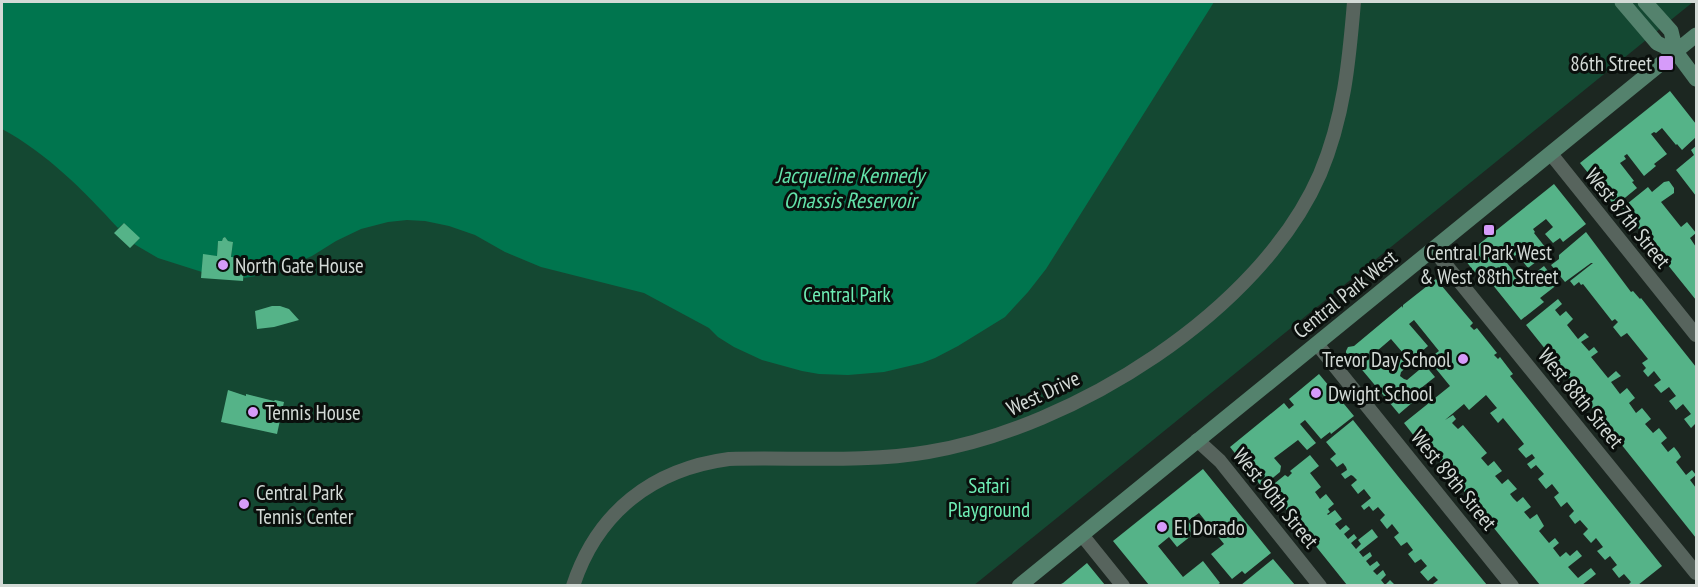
<svg xmlns="http://www.w3.org/2000/svg" width="1698" height="587" font-family="'PT Sans Narrow',sans-serif">
<style>
.green{fill:#144832}
.water{fill:#00754e}
.building{fill:#55b388;fill-rule:evenodd}
.lines{fill:none;stroke-linecap:round;stroke-linejoin:round}
.street{stroke:#57645d;stroke-width:14}
.secondary{stroke:#54826d;stroke-width:15}
.poi-dot{fill:#d69bfa;stroke:#0a0f0c;stroke-width:2}
.labels{text-anchor:middle;dominant-baseline:central;stroke-width:6;stroke-linejoin:round;paint-order:stroke}
.poi-label{font-size:21px;fill:#d3dad6;stroke:#0a0f0c;text-anchor:start}
.street-label{font-size:21px;fill:#d3dad6;stroke:#0a0f0c}
.park-label{font-size:21px;fill:#6feeb5;stroke:#0a0f0c}
.water-label{font-size:22px;font-style:italic;fill:#62e2a9;stroke:#0a0f0c}
</style>
<rect width="100%" height="100%" fill="#1c2721"/>
<!-- green -->
<path class="green" d="M 2,2 L 1693,2 L 973,586 L 2,585 Z"/>
<!-- water -->
<path class="water" d="M 2,2 L 1214,2 L 1046,269 L 1028,292 L 1005,317 L 958,346 L 935,358 L 922,363 L 884,372 L 848,375 L 819,374 L 802,371 L 762,360 L 734,347 L 718,337 L 709,328 L 644,293 L 541,267 L 505,252 L 475,235 L 449,226 L 425,221 L 407,220 L 388,222 L 361,229 L 336,241 L 312,256 L 287,267 L 267,274 L 244,278 L 245,258 L 231,257 L 233,242 L 228,241 L 225,237 L 223,238 L 222,241 L 218,241 L 217,256 L 203,255 L 202,272 L 158,258 L 134,244 L 139,239 L 124,223 L 118,228 C 83,190 48,154 2,129 Z"/>
<!-- building -->
<path class="building" d="M 1670,91 L 1696,124 L 1696,137 L 1682,150 L 1677,144 L 1676,145 L 1662,128 L 1656,133 L 1654,132 L 1651,134 L 1667,154 L 1654,164 L 1656,166 L 1644,176 L 1627,154 L 1624,156 L 1626,159 L 1620,163 L 1634,181 L 1632,182 L 1637,188 L 1615,206 L 1580,163 Z
M 1696,146 L 1696,196 L 1676,170 L 1694,155 L 1691,150 Z
M 1669,181 L 1674,188 L 1674,193 L 1661,202 L 1681,227 L 1687,222 L 1696,233 L 1690,238 L 1696,247 L 1696,300 L 1622,208 L 1648,187 L 1652,192 L 1664,182 Z
M 1554,184 L 1586,224 L 1563,242 L 1560,238 L 1553,243 L 1545,234 L 1553,227 L 1546,219 L 1533,229 L 1535,232 L 1534,233 L 1549,252 L 1528,268 L 1517,254 L 1507,263 L 1523,283 L 1534,275 L 1532,273 L 1534,271 L 1535,273 L 1544,266 L 1558,284 L 1540,298 L 1544,302 L 1521,320 L 1480,269 L 1475,273 L 1463,257 Z
M 124,223 L 140,238 L 130,248 L 114,233 Z
M 1586,232 L 1631,292 L 1633,291 L 1640,299 L 1641,298 L 1696,367 L 1696,423 L 1691,428 L 1684,419 L 1691,414 L 1683,404 L 1676,410 L 1673,406 L 1669,401 L 1676,396 L 1669,387 L 1661,393 L 1654,385 L 1661,380 L 1654,371 L 1648,377 L 1643,371 L 1646,368 L 1642,363 L 1648,359 L 1627,333 L 1621,337 L 1613,327 L 1618,322 L 1615,319 L 1612,321 L 1583,284 L 1581,285 L 1579,282 L 1574,286 L 1570,281 L 1593,263 L 1591,263 L 1565,282 L 1551,265 L 1559,259 L 1559,255 Z
M 225,237 L 228,241 L 233,242 L 231,257 L 245,258 L 243,281 L 201,278 L 203,254 L 217,256 L 218,241 L 222,241 L 223,238 Z
M 1436,279 L 1473,323 L 1470,326 L 1474,330 L 1477,328 L 1497,353 L 1494,355 L 1498,359 L 1500,357 L 1513,374 L 1510,376 L 1662,566 L 1638,585 L 1628,585 L 1631,582 L 1624,574 L 1619,578 L 1612,569 L 1617,565 L 1610,556 L 1605,560 L 1597,551 L 1603,547 L 1596,538 L 1591,543 L 1583,534 L 1588,529 L 1580,520 L 1575,524 L 1569,516 L 1574,511 L 1567,502 L 1561,507 L 1554,497 L 1559,493 L 1552,484 L 1546,489 L 1538,479 L 1544,474 L 1536,465 L 1531,469 L 1527,464 L 1535,458 L 1532,454 L 1526,458 L 1518,449 L 1524,444 L 1521,440 L 1503,418 L 1498,423 L 1490,413 L 1497,408 L 1486,395 L 1469,410 L 1464,404 L 1445,420 L 1453,415 L 1456,419 L 1452,423 L 1458,429 L 1463,425 L 1487,453 L 1481,458 L 1488,466 L 1494,461 L 1502,471 L 1495,476 L 1502,484 L 1508,479 L 1517,489 L 1510,494 L 1513,498 L 1517,502 L 1523,497 L 1531,507 L 1524,512 L 1530,519 L 1537,514 L 1544,526 L 1539,531 L 1549,543 L 1555,538 L 1559,543 L 1553,548 L 1560,557 L 1566,552 L 1570,556 L 1577,550 L 1582,556 L 1568,567 L 1578,578 L 1591,568 L 1596,574 L 1582,585 L 1540,585 L 1421,438 L 1418,441 L 1404,423 L 1450,386 L 1428,359 L 1439,351 L 1414,320 L 1409,324 L 1428,346 L 1421,352 L 1422,353 L 1401,372 L 1400,376 L 1404,379 L 1407,380 L 1425,365 L 1435,377 L 1416,392 L 1420,396 L 1399,414 L 1353,359 L 1346,356 L 1346,351 L 1348,347 L 1354,346 L 1402,306 L 1403,308 L 1403,305 ZM 1391,339 L 1403,353 L 1388,365 L 1377,351 Z
M 1558,299 L 1562,304 L 1555,310 L 1560,316 L 1566,311 L 1573,319 L 1567,325 L 1578,339 L 1585,333 L 1589,337 L 1581,342 L 1589,351 L 1594,347 L 1598,352 L 1591,357 L 1608,378 L 1616,371 L 1621,376 L 1611,382 L 1620,394 L 1627,388 L 1635,398 L 1629,403 L 1636,413 L 1642,408 L 1647,414 L 1651,419 L 1645,424 L 1653,433 L 1659,428 L 1667,438 L 1661,443 L 1668,452 L 1674,447 L 1678,452 L 1681,457 L 1676,462 L 1686,475 L 1692,470 L 1696,475 L 1690,480 L 1696,488 L 1696,538 L 1526,325 Z
M 272,306 L 280,306 L 289,309 L 299,320 L 274,327 L 257,329 L 255,311 Z
M 1319,374 L 1354,416 L 1331,434 L 1330,432 L 1321,439 L 1305,420 L 1300,424 L 1316,443 L 1307,450 L 1298,440 L 1274,458 L 1281,466 L 1280,472 L 1262,487 L 1230,447 L 1284,403 L 1289,409 L 1294,405 L 1289,399 Z
M 228,390 L 246,396 L 246,394 L 274,401 L 275,400 L 284,402 L 277,434 L 221,422 Z
M 1353,420 L 1401,480 L 1487,585 L 1435,585 L 1433,584 L 1438,580 L 1434,576 L 1428,581 L 1420,572 L 1427,566 L 1421,559 L 1415,563 L 1408,554 L 1413,550 L 1407,542 L 1401,546 L 1394,537 L 1399,533 L 1392,524 L 1387,529 L 1380,520 L 1385,515 L 1378,507 L 1373,511 L 1369,506 L 1364,510 L 1361,506 L 1371,498 L 1364,489 L 1358,494 L 1351,485 L 1357,480 L 1353,476 L 1351,475 L 1345,479 L 1341,474 L 1347,470 L 1346,467 L 1343,463 L 1337,467 L 1334,463 L 1330,459 L 1336,454 L 1326,442 Z
M 1310,455 L 1319,466 L 1310,473 L 1321,487 L 1315,492 L 1320,499 L 1326,494 L 1334,504 L 1328,509 L 1330,512 L 1327,514 L 1328,515 L 1335,510 L 1342,519 L 1335,524 L 1340,530 L 1346,525 L 1350,529 L 1344,534 L 1348,539 L 1354,534 L 1357,538 L 1351,543 L 1356,549 L 1361,544 L 1358,540 L 1372,529 L 1378,537 L 1359,552 L 1363,557 L 1370,552 L 1372,556 L 1366,561 L 1370,566 L 1377,561 L 1380,565 L 1373,571 L 1377,575 L 1383,570 L 1386,575 L 1381,580 L 1385,585 L 1390,580 L 1395,585 L 1347,585 L 1278,499 L 1274,502 L 1265,491 L 1285,475 L 1288,477 L 1292,473 L 1290,471 Z
M 1203,469 L 1271,553 L 1245,574 L 1242,571 L 1232,579 L 1211,554 L 1224,544 L 1199,513 L 1188,521 L 1196,532 L 1177,547 L 1169,537 L 1158,546 L 1183,577 L 1203,561 L 1220,583 L 1217,585 L 1149,585 L 1113,541 Z
M 1273,559 L 1295,585 L 1241,585 Z
M 1087,563 L 1105,585 L 1059,585 L 1063,583 Z"/>
<g class="lines">
<!-- street -->
<path class="street" d="M 1551,154 L 1696,335
M 1433,249 L 1696,573
M 1317,344 L 1512,586
M 1197,440 L 1220,461 L 1320,586
M 1082,535 L 1123,586
M 573,586 C 597,512 653,469 729,459 C 793,457 865,463 928,452 C 1073,428 1260,312 1320,174 C 1344,117 1349,62 1354,2"/>
<!-- secondary -->
<path class="secondary" d="M 1622,2 L 1657,43 L 1676,52
M 1645,2 L 1671,31 L 1676,52 L 1696,79
M 1019,586 L 1696,35"/>
</g>
<!-- markers -->
<g class="poi-dot">
<rect x="1658" y="55" width="16" height="16" rx="3"/>
<rect x="1483" y="224" width="12" height="12" rx="3"/>
<circle cx="223" cy="265" r="6"/>
<circle cx="1463" cy="359" r="6"/>
<circle cx="1316" cy="393" r="6"/>
<circle cx="253" cy="412" r="6"/>
<circle cx="244" cy="504" r="6"/>
<circle cx="1162" cy="527" r="6"/>
</g>
<g class="labels">
<!-- poi labels -->
<g class="poi-label">
<text x="1652" y="63" text-anchor="end">86th Street</text>
<text x="1489" y="252" text-anchor="middle">Central Park West<tspan x="1489" dy="24">&amp; West 88th Street</tspan></text>
<text x="235" y="265">North Gate House</text>
<text x="1451" y="359" text-anchor="end">Trevor Day School</text>
<text x="1328" y="393">Dwight School</text>
<text x="265" y="412">Tennis House</text>
<text x="256" y="492">Central Park<tspan x="256" dy="24">Tennis Center</tspan></text>
<text x="1174" y="527">El Dorado</text>
</g>
<!-- street labels -->
<g class="street-label">
<text transform="translate(1628 218) rotate(51)">West 87th Street</text>
<text transform="translate(1345 294) rotate(-39)">Central Park West</text>
<text transform="translate(1043 393) rotate(-25)">West Drive</text>
<text transform="translate(1581 398) rotate(51)">West 88th Street</text>
<text transform="translate(1454 480) rotate(51)">West 89th Street</text>
<text transform="translate(1276 498) rotate(51)">West 90th Street</text>
</g>
<!-- park labels -->
<g class="park-label">
<text x="847" y="294">Central Park</text>
<text x="989" y="485">Safari<tspan x="989" dy="24">Playground</tspan></text>
</g>
<!-- water labels -->
<g class="water-label">
<text x="850" y="175">Jacqueline Kennedy<tspan x="850" dy="25">Onassis Reservoir</tspan></text>
</g>
</g>
<!-- border -->
<rect width="1698" height="587" fill="none" stroke="#d3dad6" stroke-width="6"/>
</svg>
